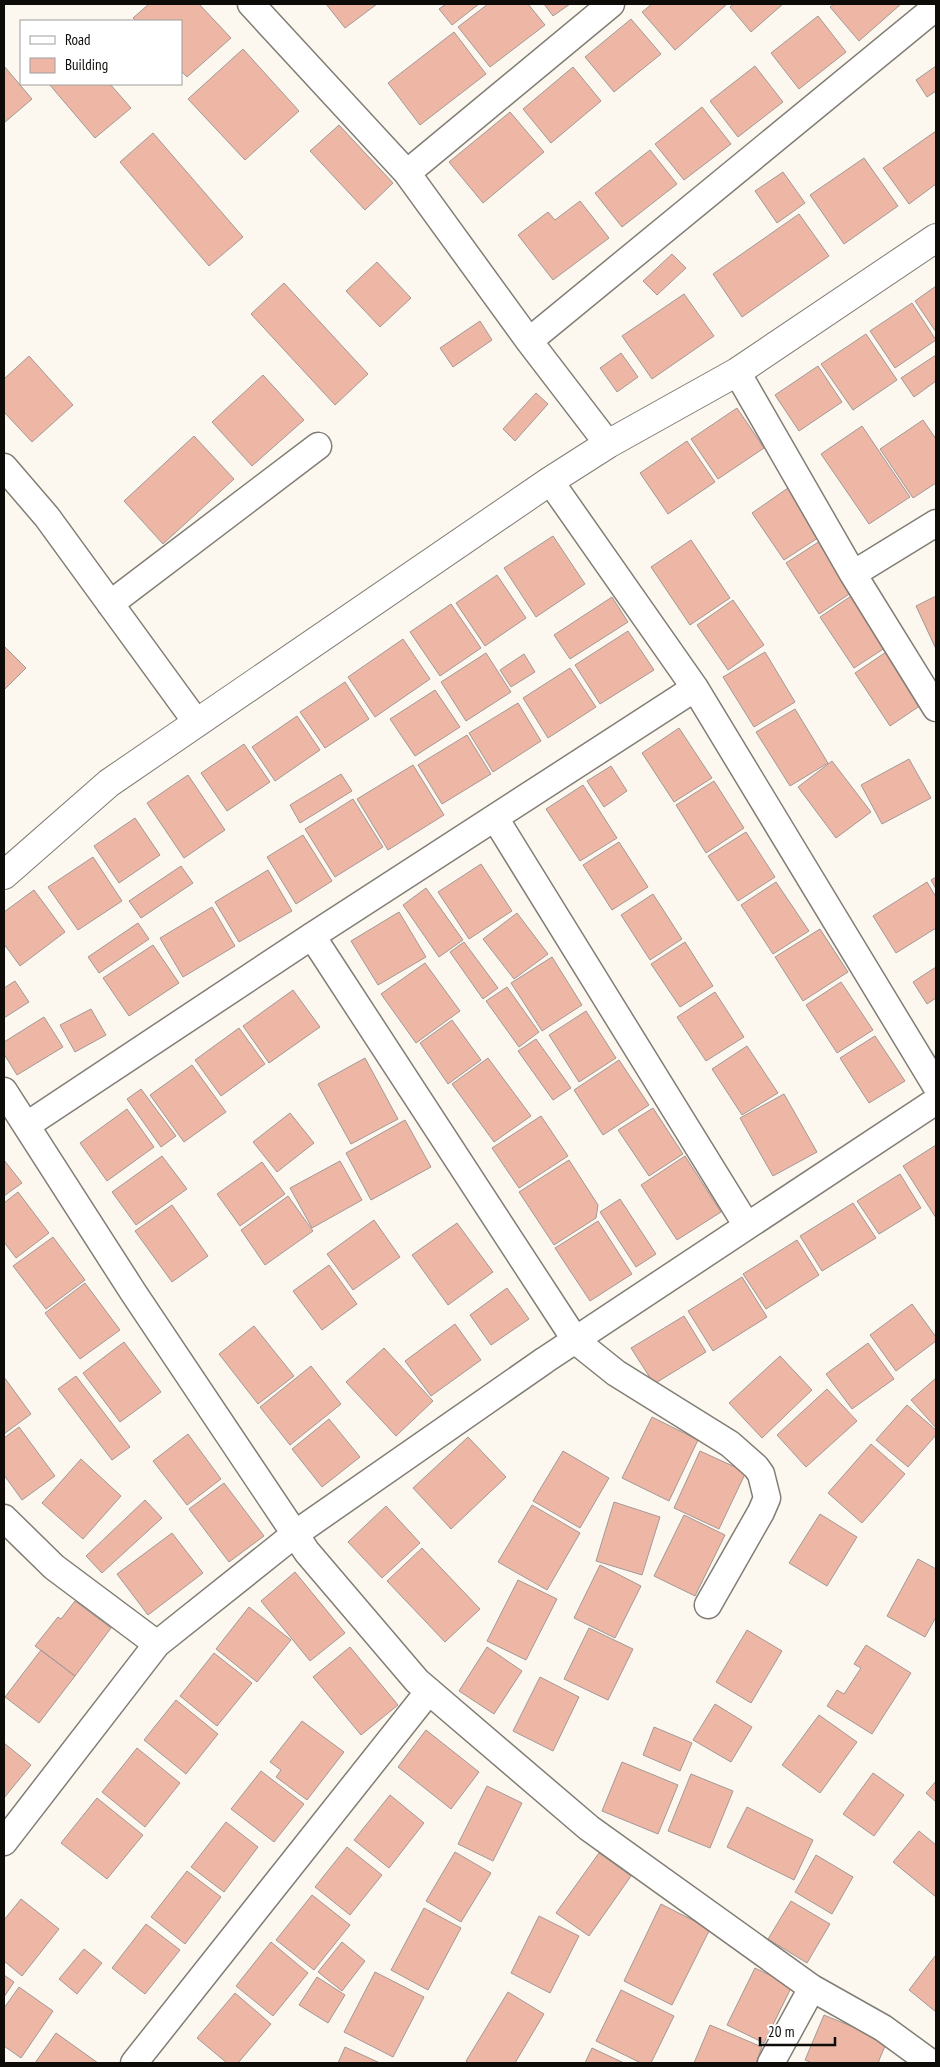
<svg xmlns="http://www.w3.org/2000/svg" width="940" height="2067" font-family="'PT Sans Narrow',sans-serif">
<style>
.building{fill:#edb6a5;stroke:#a39996}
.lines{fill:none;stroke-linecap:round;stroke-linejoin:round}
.minor-casing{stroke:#827d75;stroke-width:29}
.tertiary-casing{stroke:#827d75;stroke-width:30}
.minor{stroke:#fff;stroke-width:26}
.tertiary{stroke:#fff;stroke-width:28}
</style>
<rect width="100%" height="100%" fill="#fdf8ef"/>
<!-- building -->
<path class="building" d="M 149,4 L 199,4 L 231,38 L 187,77 L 181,71 L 181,21 L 136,21 L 133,18 Z
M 326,4 L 377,4 L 345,28 Z
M 446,4 L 479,4 L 452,25 L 439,9 Z
M 488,4 L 528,4 L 545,25 L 490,67 L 458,27 Z
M 544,4 L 570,4 L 553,16 Z
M 652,4 L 724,4 L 726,5 L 675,50 L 642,12 Z
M 734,4 L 783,4 L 751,32 L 730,7 Z
M 834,4 L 901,4 L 859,41 L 830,7 Z
M 818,16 L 846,52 L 799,89 L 771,53 Z
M 631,19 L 661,54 L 614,92 L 585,57 Z
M 454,32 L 486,74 L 420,125 L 388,83 Z
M 243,49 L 299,111 L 245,160 L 188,99 Z
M 4,66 L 32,99 L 4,123 Z
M 755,66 L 783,102 L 738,137 L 710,101 Z
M 936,66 L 936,91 L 927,97 L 916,80 Z
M 573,67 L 601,101 L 551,143 L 523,109 Z
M 49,84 L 110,84 L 131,108 L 95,138 Z
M 702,107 L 731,144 L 684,180 L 655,144 Z
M 510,112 L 544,152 L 483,203 L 449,162 Z
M 339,125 L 393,183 L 365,210 L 310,151 Z
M 936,131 L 936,184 L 909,204 L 883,168 Z
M 153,133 L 243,237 L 209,266 L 120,162 Z
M 650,150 L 677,184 L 622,227 L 595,193 Z
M 864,158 L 898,206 L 844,244 L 810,195 Z
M 783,172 L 805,203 L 777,223 L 755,191 Z
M 580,201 L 609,238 L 553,280 L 518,235 L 548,212 L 555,220 Z
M 799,214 L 829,256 L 742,317 L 713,274 Z
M 672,254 L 686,268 L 657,295 L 643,281 Z
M 377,262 L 411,298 L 380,327 L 346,291 Z
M 284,283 L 368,374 L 335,405 L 251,314 Z
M 936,286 L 936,332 L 915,301 Z
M 684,294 L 714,336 L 652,379 L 622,336 Z
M 912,303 L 936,340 L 895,368 L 870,331 Z
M 480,321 L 492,340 L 453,367 L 440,348 Z
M 866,334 L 897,380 L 853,410 L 821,364 Z
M 621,353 L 638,377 L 617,392 L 600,368 Z
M 936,355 L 936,381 L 914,397 L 901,378 Z
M 29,356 L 73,405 L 32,442 L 4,412 L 4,379 Z
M 818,366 L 842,402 L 799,431 L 775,395 Z
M 263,375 L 304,420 L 252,466 L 212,422 Z
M 536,393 L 548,404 L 515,441 L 503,429 Z
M 737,408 L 764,448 L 718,479 L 691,439 Z
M 923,420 L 936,439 L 936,483 L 913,498 L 880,449 Z
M 862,426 L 910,497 L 869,524 L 821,454 Z
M 194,436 L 234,479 L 163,544 L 124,501 Z
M 687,441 L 715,482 L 668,514 L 640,473 Z
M 788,488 L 821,536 L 784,560 L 752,513 Z
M 553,536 L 585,584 L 536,617 L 504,568 Z
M 691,540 L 730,598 L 690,625 L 651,567 Z
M 820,541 L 854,591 L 819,614 L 786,563 Z
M 497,575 L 526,618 L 485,646 L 456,603 Z
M 854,594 L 888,646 L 854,668 L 820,617 Z
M 936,596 L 936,649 L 916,606 Z
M 612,597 L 628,622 L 570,659 L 554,635 Z
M 733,600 L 764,645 L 728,670 L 697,625 Z
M 451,604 L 481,648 L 440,676 L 410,632 Z
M 628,631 L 654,670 L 600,704 L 575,665 Z
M 403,639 L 430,679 L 375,717 L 348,677 Z
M 4,646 L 26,668 L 4,690 Z
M 892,648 L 927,701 L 890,726 L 855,673 Z
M 765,652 L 795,702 L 754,727 L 723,677 Z
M 486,653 L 511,692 L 466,721 L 441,682 Z
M 524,654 L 535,672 L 511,687 L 500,670 Z
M 570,668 L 596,707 L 548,738 L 523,698 Z
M 345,682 L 369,719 L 325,748 L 300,712 Z
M 435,690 L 460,727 L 415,756 L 390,719 Z
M 518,703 L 541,741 L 493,772 L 469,733 Z
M 795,709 L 828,763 L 790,786 L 756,732 Z
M 297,716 L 320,750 L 275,781 L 252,747 Z
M 679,728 L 712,778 L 674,802 L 642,753 Z
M 467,735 L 491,774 L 442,804 L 418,765 Z
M 244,744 L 270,782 L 227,811 L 201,773 Z
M 909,759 L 931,798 L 882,824 L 861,785 Z
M 832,761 L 871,812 L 836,838 L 798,787 Z
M 413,765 L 444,815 L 388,850 L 357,799 Z
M 611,766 L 627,791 L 604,807 L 587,781 Z
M 341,774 L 352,791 L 300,823 L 290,805 Z
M 188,775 L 225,830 L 184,858 L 147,803 Z
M 714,781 L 744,828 L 706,853 L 676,805 Z
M 583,785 L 617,838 L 580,861 L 546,809 Z
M 353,799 L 383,847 L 335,877 L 305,829 Z
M 135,818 L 160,855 L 119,883 L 94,846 Z
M 746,832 L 775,877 L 738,901 L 708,856 Z
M 303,835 L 332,881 L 296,904 L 267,857 Z
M 619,842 L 648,887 L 612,910 L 583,865 Z
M 93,857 L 122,901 L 78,930 L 48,887 Z
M 481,864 L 512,911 L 469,939 L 438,892 Z
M 181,866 L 193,883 L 141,918 L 129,901 Z
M 268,870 L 292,911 L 239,942 L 215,902 Z
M 936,877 L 936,889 L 931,880 Z
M 776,882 L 809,931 L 773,954 L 741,905 Z
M 927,882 L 936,897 L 936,928 L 896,953 L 873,916 Z
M 426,888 L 463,940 L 439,957 L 403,905 Z
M 34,890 L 65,932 L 20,966 L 4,944 L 4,912 Z
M 653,894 L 682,939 L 650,960 L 621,915 Z
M 212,907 L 235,946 L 183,977 L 160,938 Z
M 399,912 L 426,957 L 378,985 L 351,941 Z
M 517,913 L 548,954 L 514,979 L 483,939 Z
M 138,923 L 149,939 L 99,973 L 88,957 Z
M 820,929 L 848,972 L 803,1001 L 775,957 Z
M 464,942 L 498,988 L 483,999 L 450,952 Z
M 685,942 L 713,986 L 680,1007 L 651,964 Z
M 153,945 L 179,983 L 129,1016 L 103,978 Z
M 552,957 L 582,1005 L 542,1031 L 511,983 Z
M 425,963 L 460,1011 L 416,1043 L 381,994 Z
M 936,967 L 936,998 L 927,1004 L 913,982 Z
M 15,981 L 29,1002 L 4,1018 L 4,988 Z
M 841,982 L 873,1030 L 837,1053 L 806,1005 Z
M 507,987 L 539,1032 L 519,1047 L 486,1001 Z
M 293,990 L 320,1027 L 269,1063 L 243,1026 Z
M 715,992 L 744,1037 L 706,1061 L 677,1017 Z
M 91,1009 L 106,1035 L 75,1052 L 60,1025 Z
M 586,1011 L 616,1058 L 579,1082 L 549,1035 Z
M 44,1017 L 63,1047 L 17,1075 L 4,1054 L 4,1042 Z
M 452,1020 L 481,1060 L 448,1084 L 420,1043 Z
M 239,1028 L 265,1064 L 221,1096 L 195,1060 Z
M 875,1036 L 905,1081 L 869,1103 L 840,1058 Z
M 536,1039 L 571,1088 L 553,1100 L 518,1051 Z
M 747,1046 L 778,1093 L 742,1115 L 712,1069 Z
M 365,1058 L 398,1119 L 351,1144 L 318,1084 Z
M 488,1058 L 531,1116 L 494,1142 L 452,1084 Z
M 619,1060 L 649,1105 L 603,1135 L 574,1090 Z
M 192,1065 L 226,1112 L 184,1142 L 150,1095 Z
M 141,1089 L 176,1136 L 161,1147 L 127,1099 Z
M 784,1094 L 817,1152 L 773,1176 L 740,1118 Z
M 653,1108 L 683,1154 L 649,1176 L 618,1130 Z
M 127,1109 L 154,1147 L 107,1181 L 80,1143 Z
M 290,1113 L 314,1143 L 277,1172 L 253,1142 Z
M 541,1116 L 568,1156 L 519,1188 L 492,1148 Z
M 405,1120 L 431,1167 L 371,1200 L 346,1153 Z
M 936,1145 L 936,1218 L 903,1166 Z
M 162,1156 L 187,1189 L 136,1225 L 112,1192 Z
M 685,1156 L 721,1212 L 677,1240 L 641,1185 Z
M 4,1160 L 22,1183 L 4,1196 Z
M 569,1160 L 598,1205 L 596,1218 L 554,1245 L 519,1192 Z
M 340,1161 L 362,1200 L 312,1228 L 290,1188 Z
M 262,1162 L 285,1194 L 240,1226 L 217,1194 Z
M 900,1174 L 921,1208 L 879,1234 L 857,1201 Z
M 18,1192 L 49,1233 L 16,1258 L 4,1242 L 4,1203 Z
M 288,1196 L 313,1231 L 265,1265 L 241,1230 Z
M 620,1199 L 656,1254 L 636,1267 L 600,1212 Z
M 853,1203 L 876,1238 L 822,1271 L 800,1236 Z
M 172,1205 L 208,1256 L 172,1282 L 135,1231 Z
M 374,1220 L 400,1257 L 353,1290 L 327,1254 Z
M 598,1221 L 632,1274 L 590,1301 L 555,1248 Z
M 457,1223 L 493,1272 L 448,1305 L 412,1255 Z
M 53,1237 L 85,1280 L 46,1309 L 13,1266 Z
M 797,1240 L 819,1275 L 766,1309 L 743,1274 Z
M 329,1265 L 357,1304 L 322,1330 L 293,1291 Z
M 742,1277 L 767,1317 L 713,1351 L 688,1311 Z
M 85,1283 L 120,1330 L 80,1359 L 45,1313 Z
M 507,1288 L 529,1319 L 491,1345 L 470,1315 Z
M 912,1304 L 936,1337 L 936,1341 L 896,1371 L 870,1335 Z
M 684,1316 L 706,1352 L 654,1384 L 631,1348 Z
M 455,1324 L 481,1360 L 431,1396 L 405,1361 Z
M 254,1326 L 294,1376 L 258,1404 L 219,1354 Z
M 124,1342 L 161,1392 L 120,1422 L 83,1373 Z
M 868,1343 L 894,1379 L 852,1409 L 826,1374 Z
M 384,1348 L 433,1401 L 396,1436 L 346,1382 Z
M 780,1356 L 812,1390 L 762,1438 L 729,1403 Z
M 311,1366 L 341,1404 L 290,1445 L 260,1407 Z
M 76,1376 L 130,1447 L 112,1460 L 58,1389 Z
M 4,1377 L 31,1414 L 4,1434 Z
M 936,1378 L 936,1428 L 911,1400 Z
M 827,1389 L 857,1421 L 806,1467 L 777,1435 Z
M 907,1405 L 936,1430 L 936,1435 L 908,1467 L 876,1440 Z
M 652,1417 L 698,1440 L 669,1501 L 622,1478 Z
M 329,1419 L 360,1457 L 322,1487 L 292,1449 Z
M 19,1427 L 55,1476 L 22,1500 L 4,1475 L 4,1438 Z
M 188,1434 L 221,1479 L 187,1505 L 153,1461 Z
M 468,1437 L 506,1477 L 451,1529 L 413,1488 Z
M 871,1444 L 905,1474 L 862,1523 L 828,1493 Z
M 563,1451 L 609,1478 L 580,1528 L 533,1501 Z
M 700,1451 L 746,1472 L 719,1529 L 674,1508 Z
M 81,1459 L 121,1496 L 83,1539 L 42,1503 Z
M 224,1483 L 264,1536 L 229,1562 L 189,1509 Z
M 145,1500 L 162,1518 L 102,1573 L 86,1556 Z
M 614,1502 L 660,1517 L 642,1575 L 596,1561 Z
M 532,1505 L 580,1533 L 547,1590 L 498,1562 Z
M 386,1506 L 420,1543 L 382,1578 L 348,1542 Z
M 820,1514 L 857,1537 L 827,1586 L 789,1563 Z
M 684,1515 L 725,1535 L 695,1596 L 654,1576 Z
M 172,1533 L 203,1573 L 148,1615 L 117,1574 Z
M 422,1548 L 480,1609 L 445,1642 L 387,1581 Z
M 918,1559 L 936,1569 L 936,1617 L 925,1637 L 887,1616 Z
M 600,1565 L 641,1586 L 615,1638 L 574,1618 Z
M 295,1572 L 345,1633 L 310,1661 L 261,1601 Z
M 518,1580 L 557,1599 L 526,1660 L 487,1641 Z
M 75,1601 L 111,1628 L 75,1676 L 35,1646 L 58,1617 L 61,1619 Z
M 249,1607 L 291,1640 L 257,1682 L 216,1649 Z
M 589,1628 L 633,1649 L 608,1700 L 564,1679 Z
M 747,1630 L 782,1651 L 751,1703 L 716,1682 Z
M 866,1645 L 911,1673 L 872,1734 L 827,1706 L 837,1690 L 844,1694 L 861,1668 L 854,1664 Z
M 350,1647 L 398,1705 L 361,1735 L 313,1677 Z
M 487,1647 L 522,1671 L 494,1714 L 459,1691 Z
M 41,1650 L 75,1676 L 39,1723 L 5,1697 Z
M 214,1653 L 252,1683 L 217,1726 L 180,1696 Z
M 540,1677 L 579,1697 L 553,1751 L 513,1731 Z
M 176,1700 L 218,1734 L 186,1774 L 144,1740 Z
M 715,1704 L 752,1727 L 731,1762 L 693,1740 Z
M 819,1715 L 857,1742 L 820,1793 L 782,1765 Z
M 302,1721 L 344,1752 L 307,1800 L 276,1777 L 281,1770 L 270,1762 Z
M 654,1727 L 692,1743 L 680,1771 L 643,1755 Z
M 426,1730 L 479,1772 L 451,1809 L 398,1767 Z
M 4,1743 L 31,1765 L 4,1798 Z
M 137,1748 L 180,1783 L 145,1827 L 102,1792 Z
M 622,1762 L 678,1785 L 658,1834 L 602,1811 Z
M 261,1771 L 304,1804 L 274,1842 L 231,1809 Z
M 873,1773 L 904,1795 L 874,1836 L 843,1814 Z
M 691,1774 L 733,1791 L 710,1848 L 668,1831 Z
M 936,1781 L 936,1802 L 926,1793 Z
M 487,1786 L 522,1803 L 493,1861 L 458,1844 Z
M 390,1795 L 424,1823 L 389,1868 L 354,1840 Z
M 97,1798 L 143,1835 L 107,1879 L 61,1843 Z
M 747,1807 L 813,1840 L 794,1880 L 727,1847 Z
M 226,1822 L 258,1847 L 224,1892 L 191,1867 Z
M 919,1831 L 936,1845 L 936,1897 L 893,1862 Z
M 347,1847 L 382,1875 L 350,1915 L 315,1887 Z
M 455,1852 L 491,1873 L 461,1922 L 426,1901 Z
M 599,1853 L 631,1876 L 589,1936 L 556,1913 Z
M 816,1855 L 853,1877 L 832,1914 L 795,1892 Z
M 187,1871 L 221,1897 L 185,1944 L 151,1917 Z
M 312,1895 L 350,1925 L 314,1970 L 276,1940 Z
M 21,1899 L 59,1929 L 22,1976 L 4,1961 L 4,1920 Z
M 791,1901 L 830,1924 L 807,1963 L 768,1939 Z
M 661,1904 L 710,1929 L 672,2005 L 624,1981 Z
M 424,1908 L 461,1928 L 428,1990 L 391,1970 Z
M 539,1916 L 579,1936 L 550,1993 L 511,1973 Z
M 146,1924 L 180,1950 L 145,1994 L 112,1968 Z
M 271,1942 L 308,1973 L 273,2016 L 236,1986 Z
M 342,1942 L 365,1961 L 342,1991 L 318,1972 Z
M 84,1949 L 102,1963 L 77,1994 L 59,1979 Z
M 935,1956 L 936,1957 L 936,2012 L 909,1990 Z
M 755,1968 L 792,1986 L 764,2043 L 727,2025 Z
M 375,1972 L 424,1997 L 393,2057 L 344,2032 Z
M 4,1975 L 14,1982 L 4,1997 Z
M 317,1977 L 345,1995 L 328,2023 L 299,2005 Z
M 19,1987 L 53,2011 L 21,2058 L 4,2046 L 4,2008 Z
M 621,1990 L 674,2016 L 651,2063 L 641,2063 L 596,2041 Z
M 508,1992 L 544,2014 L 515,2063 L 469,2063 L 466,2061 Z
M 235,1993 L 271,2024 L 238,2063 L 227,2063 L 197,2038 Z
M 824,2015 L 887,2041 L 878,2063 L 812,2063 L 805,2060 Z
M 710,2025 L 762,2047 L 756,2063 L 694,2063 Z
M 56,2033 L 98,2063 L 35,2063 Z
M 345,2047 L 380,2063 L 338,2063 Z
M 592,2048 L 624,2063 L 585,2063 Z"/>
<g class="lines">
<defs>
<path id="minor" d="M 251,4 L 407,173 L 529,341 L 608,444
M 407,173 L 611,4
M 529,341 L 936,7
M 737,372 L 853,574 L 936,708
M 4,467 L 47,517 L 197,723
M 550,481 L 695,688 L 936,1086
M 853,574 L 936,523
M 110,604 L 318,446
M 495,818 L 747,1226
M 312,936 L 576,1341 L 616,1373 L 730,1444 L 756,1467 L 761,1474 L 767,1498 L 761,1512 L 708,1605
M 4,1091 L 133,1292 L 307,1552 L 417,1681 L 589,1828 L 812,1988 L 883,2028 L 931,2063
M 27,1125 L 312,936 L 695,688
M 4,1518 L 54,1567 L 157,1644
M 4,1842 L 157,1644 L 295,1534 L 545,1360 L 936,1101
M 134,2063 L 429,1691
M 771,2063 L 812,1988"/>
<path id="tertiary" d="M 4,875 L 109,783 L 550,481 L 608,444 L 737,372 L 936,238"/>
</defs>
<!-- minor casing -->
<use href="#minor" class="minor-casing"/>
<!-- tertiary casing -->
<use href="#tertiary" class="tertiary-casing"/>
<!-- minor -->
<use href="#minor" class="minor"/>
<!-- tertiary -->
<use href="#tertiary" class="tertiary"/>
</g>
<!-- border -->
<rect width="940" height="2067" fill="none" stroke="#0d0c09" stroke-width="10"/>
<!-- legend -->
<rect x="20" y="20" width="162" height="65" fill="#ffffff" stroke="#9e9e9d"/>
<rect x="30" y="36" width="25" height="8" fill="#ffffff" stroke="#9e9e9d"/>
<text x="65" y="45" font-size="15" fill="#0d0c09">Road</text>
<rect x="30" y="58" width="25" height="15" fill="#edb6a5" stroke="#9e9e9d"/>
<text x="65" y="70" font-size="15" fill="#0d0c09">Building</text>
<!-- scale -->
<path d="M760 2037v8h75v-8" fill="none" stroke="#0d0c09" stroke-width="2.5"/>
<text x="768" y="2037" font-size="15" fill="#0d0c09" stroke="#ffffff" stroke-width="4" paint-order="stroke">20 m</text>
</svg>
